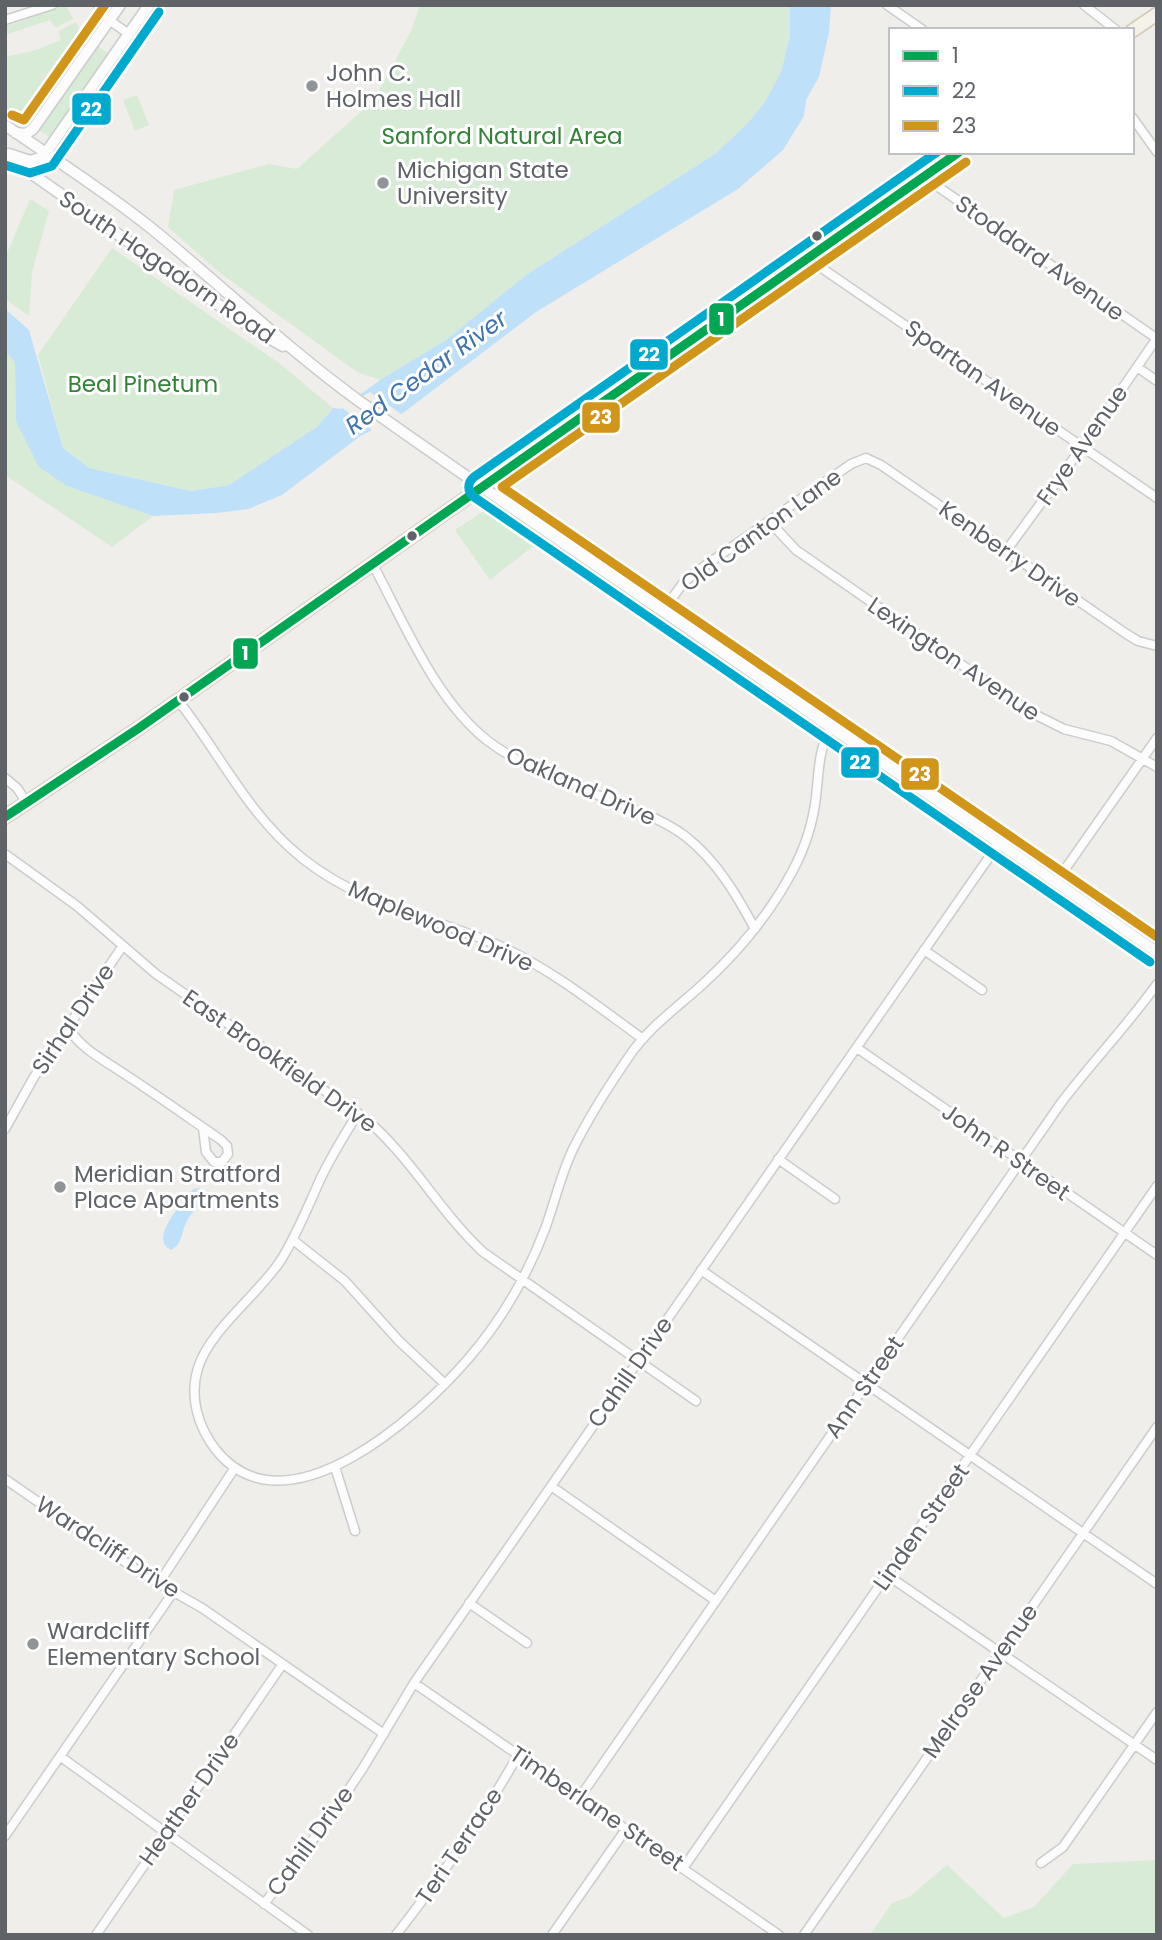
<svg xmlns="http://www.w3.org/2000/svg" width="1162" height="1940" font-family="Poppins,sans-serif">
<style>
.green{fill:#d8ebd6}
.water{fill:#bfe0f9}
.pier{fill:#efeeea}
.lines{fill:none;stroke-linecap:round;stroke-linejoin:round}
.minor-casing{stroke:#cbcccc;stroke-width:11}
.tertiary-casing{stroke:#cbcccc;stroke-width:13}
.primary-casing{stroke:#d7ceb8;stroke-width:16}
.minor{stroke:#fdfcfc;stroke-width:8}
.tertiary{stroke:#fdfcfc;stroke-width:10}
.primary{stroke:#f4f2e9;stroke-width:12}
.bus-1-casing{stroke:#fff;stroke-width:14}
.bus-2-casing{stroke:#fff;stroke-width:14}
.bus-3-casing{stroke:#fff;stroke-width:14}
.bus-1{stroke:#00a651;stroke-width:9}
.bus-2{stroke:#00a9ce;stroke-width:9}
.bus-3{stroke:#d1951a;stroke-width:9}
.poi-dot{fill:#919496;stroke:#fff;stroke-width:2.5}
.bus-dot{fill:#5f6368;stroke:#fff;stroke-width:2.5}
.labels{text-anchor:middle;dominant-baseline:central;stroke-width:6;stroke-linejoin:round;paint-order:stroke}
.poi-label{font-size:23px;fill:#5f6368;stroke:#fff;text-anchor:start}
.park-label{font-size:23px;fill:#348238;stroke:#fff}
.street-label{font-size:23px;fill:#5f6368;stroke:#fff}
.water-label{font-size:24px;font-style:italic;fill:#4174aa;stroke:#fff}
.line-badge{stroke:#fff;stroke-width:2.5}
.badge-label{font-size:19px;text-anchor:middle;font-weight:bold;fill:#fff}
</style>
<rect width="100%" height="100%" fill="#efeeea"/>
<!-- green -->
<path class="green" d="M 62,5 L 66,5 L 73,19 L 57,27 L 55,27 L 50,20 L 5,35 L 5,26 L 17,23 Z
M 420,5 L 790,5 L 790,36 L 781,72 L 765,102 L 747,124 L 715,154 L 526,275 L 446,340 L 380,380 L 357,372 L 220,273 L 168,227 L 174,190 L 269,164 L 297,169 L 374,100 L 412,29 Z
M 76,22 L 81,34 L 20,119 L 5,108 L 5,57 L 36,50 L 61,40 L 58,31 Z
M 84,35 L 91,39 L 30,124 L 25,121 Z
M 98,46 L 109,54 L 51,138 L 39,130 Z
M 137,95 L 149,125 L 135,131 L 123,100 Z
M 30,199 L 49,211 L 32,272 L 29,316 L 5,299 L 5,258 Z
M 112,248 L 279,363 L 333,408 L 318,426 L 229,485 L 191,491 L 89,468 L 63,448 L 38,355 Z
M 5,351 L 15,361 L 16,421 L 67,486 L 153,516 L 112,547 L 5,475 Z
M 488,508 L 494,510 L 536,539 L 533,546 L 490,580 L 455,530 Z
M 1157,1860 L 1157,1935 L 870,1935 L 892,1903 L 909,1897 L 947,1865 L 1004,1918 L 1034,1907 L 1073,1864 Z"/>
<!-- water -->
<path class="water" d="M 790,5 L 831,5 L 829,32 L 819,77 L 806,100 L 804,116 L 783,150 L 738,189 L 536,312 L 403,413 L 359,437 L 282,495 L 248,509 L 217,513 L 153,516 L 67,486 L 39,467 L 16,421 L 15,362 L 5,351 L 5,309 L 29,330 L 63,448 L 89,468 L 191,491 L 229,485 L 318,426 L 333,408 L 341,409 L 380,380 L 446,340 L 526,275 L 715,154 L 747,124 L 765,102 L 781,72 L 790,36 Z
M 199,1188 L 204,1192 C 203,1205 192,1210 187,1221 C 181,1232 183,1244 171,1250 C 148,1239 183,1202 193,1189 Z"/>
<!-- pier -->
<path class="pier" d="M 370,392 L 404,416 L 375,432 L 341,407 Z"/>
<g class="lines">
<defs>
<path id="minor" d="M 98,5 L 109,20 L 129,34
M 887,5 L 923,30
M 1084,5 L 1116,30
M 5,20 L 52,5
M 1132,117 L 1157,152
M 924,177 L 1156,338
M 811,256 L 823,269 L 1157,498
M 1137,367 L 1157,381
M 769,521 L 796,550 L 1030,712 L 1064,729 L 1111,741 L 1157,767
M 1006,551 L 1082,447 L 1157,338
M 372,563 C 404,622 435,700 488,741 C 526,770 574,785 618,803 C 641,812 665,821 685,836 C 717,861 736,894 755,929
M 663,611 L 683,583 L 696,572 L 851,464 L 866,458 L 881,465 L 1125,633 L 1138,641 L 1157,646
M 177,699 C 219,752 248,815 302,858 C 363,907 431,916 500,946 C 551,969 597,1006 643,1039
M 5,778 L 17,788 L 27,803
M 5,854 L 77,906 L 156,974 L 367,1120 C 412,1159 440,1212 483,1252 L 696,1401
M 1056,882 L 1157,738
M 924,950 L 982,990
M 68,1027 C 80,1049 106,1061 126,1075 C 158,1096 189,1118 221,1140 L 227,1146 L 228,1154 L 222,1162 L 214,1162 L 206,1152 L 203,1128
M 857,1048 L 1157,1255
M 358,1113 C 344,1136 330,1158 319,1182 C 307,1209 296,1236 281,1260 C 258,1295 209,1331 198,1368 C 189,1397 198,1427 216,1450 C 286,1537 419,1416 468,1359 C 501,1321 527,1276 545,1229 C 555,1202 561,1173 574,1147 C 590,1115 610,1084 630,1055 C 649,1027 678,1007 703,984 C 739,951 769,915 792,872 C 805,848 813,823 816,797 C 819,772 818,748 832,727
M 5,1129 L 34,1077 L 122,947
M 778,1159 L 835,1199
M 293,1240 L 345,1281 L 399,1341 L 445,1384
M 701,1270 L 1157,1584
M 335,1467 L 355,1531
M 5,1479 L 144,1575 L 202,1608 L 384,1734
M 551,1486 L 716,1601
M 887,1575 L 1157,1760
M 159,1583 L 234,1469
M 469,1603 L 527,1643
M 414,1683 L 779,1935
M 61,1757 L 308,1935
M 580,1797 L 1061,1103 C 1092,1062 1127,1026 1157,984
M 5,1836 L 174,1591
M 1041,1863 L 1063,1847 L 1157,1712
M 684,1867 L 1157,1186
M 264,1904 L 333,1813 L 363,1768 L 414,1683 L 999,843
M 96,1935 L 282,1665
M 396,1935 C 441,1877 482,1819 518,1755
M 552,1935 L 626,1829
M 804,1935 L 1157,1427"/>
<path id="tertiary" d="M 5,125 C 54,159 105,191 151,228 C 221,285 286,348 359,401 C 460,473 562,542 664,612 C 829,724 992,839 1157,952
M 16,133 L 26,134 L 33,129 L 120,5
M 9,154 L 30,161 L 43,157 L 149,5
M 5,155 L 253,329 L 283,346"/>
<path id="primary" d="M 1132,31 L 1157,14
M 5,817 L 139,728 L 959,152"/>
</defs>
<!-- minor casing -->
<use href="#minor" class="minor-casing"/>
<!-- tertiary casing -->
<use href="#tertiary" class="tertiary-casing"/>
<!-- primary casing -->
<use href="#primary" class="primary-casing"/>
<!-- minor -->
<use href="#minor" class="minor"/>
<!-- tertiary -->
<use href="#tertiary" class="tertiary"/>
<!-- primary -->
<use href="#primary" class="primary"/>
<defs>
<path id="bus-1" d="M 5,817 L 139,728 L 959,152"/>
<path id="bus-2" d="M 937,152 L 474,477 C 467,483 467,491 474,497 L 1150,962
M 5,165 L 30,173 L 52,166 L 159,12"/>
<path id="bus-3" d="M 12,115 L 24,120 L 105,5
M 966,162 L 502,487 L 1157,937"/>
</defs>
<!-- bus-1 casing -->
<use href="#bus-1" class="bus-1-casing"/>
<!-- bus-2 casing -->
<use href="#bus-2" class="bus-2-casing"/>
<!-- bus-3 casing -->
<use href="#bus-3" class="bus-3-casing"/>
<!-- bus-1 -->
<use href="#bus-1" class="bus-1"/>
<!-- bus-2 -->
<use href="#bus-2" class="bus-2"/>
<!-- bus-3 -->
<use href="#bus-3" class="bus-3"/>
</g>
<!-- markers -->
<g class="poi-dot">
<circle cx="312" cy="86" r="7"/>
<circle cx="383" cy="183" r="7"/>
<circle cx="60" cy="1187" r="7"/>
<circle cx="33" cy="1644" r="7"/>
</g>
<g class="bus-dot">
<circle cx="817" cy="236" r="6"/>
<circle cx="412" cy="536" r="6"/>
<circle cx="184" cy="697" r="6"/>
</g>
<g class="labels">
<!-- poi labels -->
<g class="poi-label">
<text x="326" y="73">John C.<tspan x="326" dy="26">Holmes Hall</tspan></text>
<text x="397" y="170">Michigan State<tspan x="397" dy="26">University</tspan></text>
<text x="74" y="1174">Meridian Stratford<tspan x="74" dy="26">Place Apartments</tspan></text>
<text x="47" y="1631">Wardcliff<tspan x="47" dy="26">Elementary School</tspan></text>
</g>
<!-- park labels -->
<g class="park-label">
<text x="502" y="136">Sanford Natural Area</text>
<text x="143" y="384">Beal Pinetum</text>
</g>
<!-- street labels -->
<g class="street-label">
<text transform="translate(1040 258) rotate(35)">Stoddard Avenue</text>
<text transform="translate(167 267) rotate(34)">South Hagadorn Road</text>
<text transform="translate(983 378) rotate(35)">Spartan Avenue</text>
<text transform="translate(1082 445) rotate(-55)">Frye Avenue</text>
<text transform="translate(761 530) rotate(-36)">Old Canton Lane</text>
<text transform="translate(1010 554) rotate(35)">Kenberry Drive</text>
<text transform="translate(954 659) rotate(34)">Lexington Avenue</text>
<text transform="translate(581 786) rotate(24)">Oakland Drive</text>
<text transform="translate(441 926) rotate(23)">Maplewood Drive</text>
<text transform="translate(73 1019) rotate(-56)">Sirhal Drive</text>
<text transform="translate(280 1061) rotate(35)">East Brookfield Drive</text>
<text transform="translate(1006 1152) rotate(35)">John R Street</text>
<text transform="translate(630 1372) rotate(-55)">Cahill Drive</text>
<text transform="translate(864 1387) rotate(-55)">Ann Street</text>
<text transform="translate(921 1527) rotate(-55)">Linden Street</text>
<text transform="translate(108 1547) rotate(33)">Wardcliff Drive</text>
<text transform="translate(980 1681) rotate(-55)">Melrose Avenue</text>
<text transform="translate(189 1799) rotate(-55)">Heather Drive</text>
<text transform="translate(597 1808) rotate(34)">Timberlane Street</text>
<text transform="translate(310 1841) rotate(-54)">Cahill Drive</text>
<text transform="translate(459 1846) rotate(-56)">Teri Terrace</text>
</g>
<!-- water labels -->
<g class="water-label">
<text transform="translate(426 372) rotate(-36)">Red Cedar River</text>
</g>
</g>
<g class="line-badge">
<rect x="71" y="92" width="41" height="34" rx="7" fill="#00a9ce"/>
<rect x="708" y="302" width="27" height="34" rx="7" fill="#00a651"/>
<rect x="629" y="338" width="40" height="33" rx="7" fill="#00a9ce"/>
<rect x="581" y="401" width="40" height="33" rx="7" fill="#d1951a"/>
<rect x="232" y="637" width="27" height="33" rx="7" fill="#00a651"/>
<rect x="840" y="746" width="40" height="33" rx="7" fill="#00a9ce"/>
<rect x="900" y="757" width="40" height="34" rx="7" fill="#d1951a"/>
</g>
<g class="badge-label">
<text x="91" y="116">22</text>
<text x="721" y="326">1</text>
<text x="649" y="361">22</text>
<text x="601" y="424">23</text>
<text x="245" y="660">1</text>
<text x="860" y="769">22</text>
<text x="920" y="781">23</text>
</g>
<!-- border -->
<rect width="1162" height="1940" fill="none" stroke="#5f6368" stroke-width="14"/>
<!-- legend -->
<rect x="889" y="28" width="245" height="126" fill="#ffffff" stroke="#bfc1c3" stroke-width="2"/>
<rect x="903" y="51" width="35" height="10" fill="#00a651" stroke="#bfc1c3" stroke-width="2"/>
<text x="952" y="63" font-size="21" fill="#5f6368">1</text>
<rect x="903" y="86" width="35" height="10" fill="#00a9ce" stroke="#bfc1c3" stroke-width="2"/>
<text x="952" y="98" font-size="21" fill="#5f6368">22</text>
<rect x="903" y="121" width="35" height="10" fill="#d1951a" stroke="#bfc1c3" stroke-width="2"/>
<text x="952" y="133" font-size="21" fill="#5f6368">23</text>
</svg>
